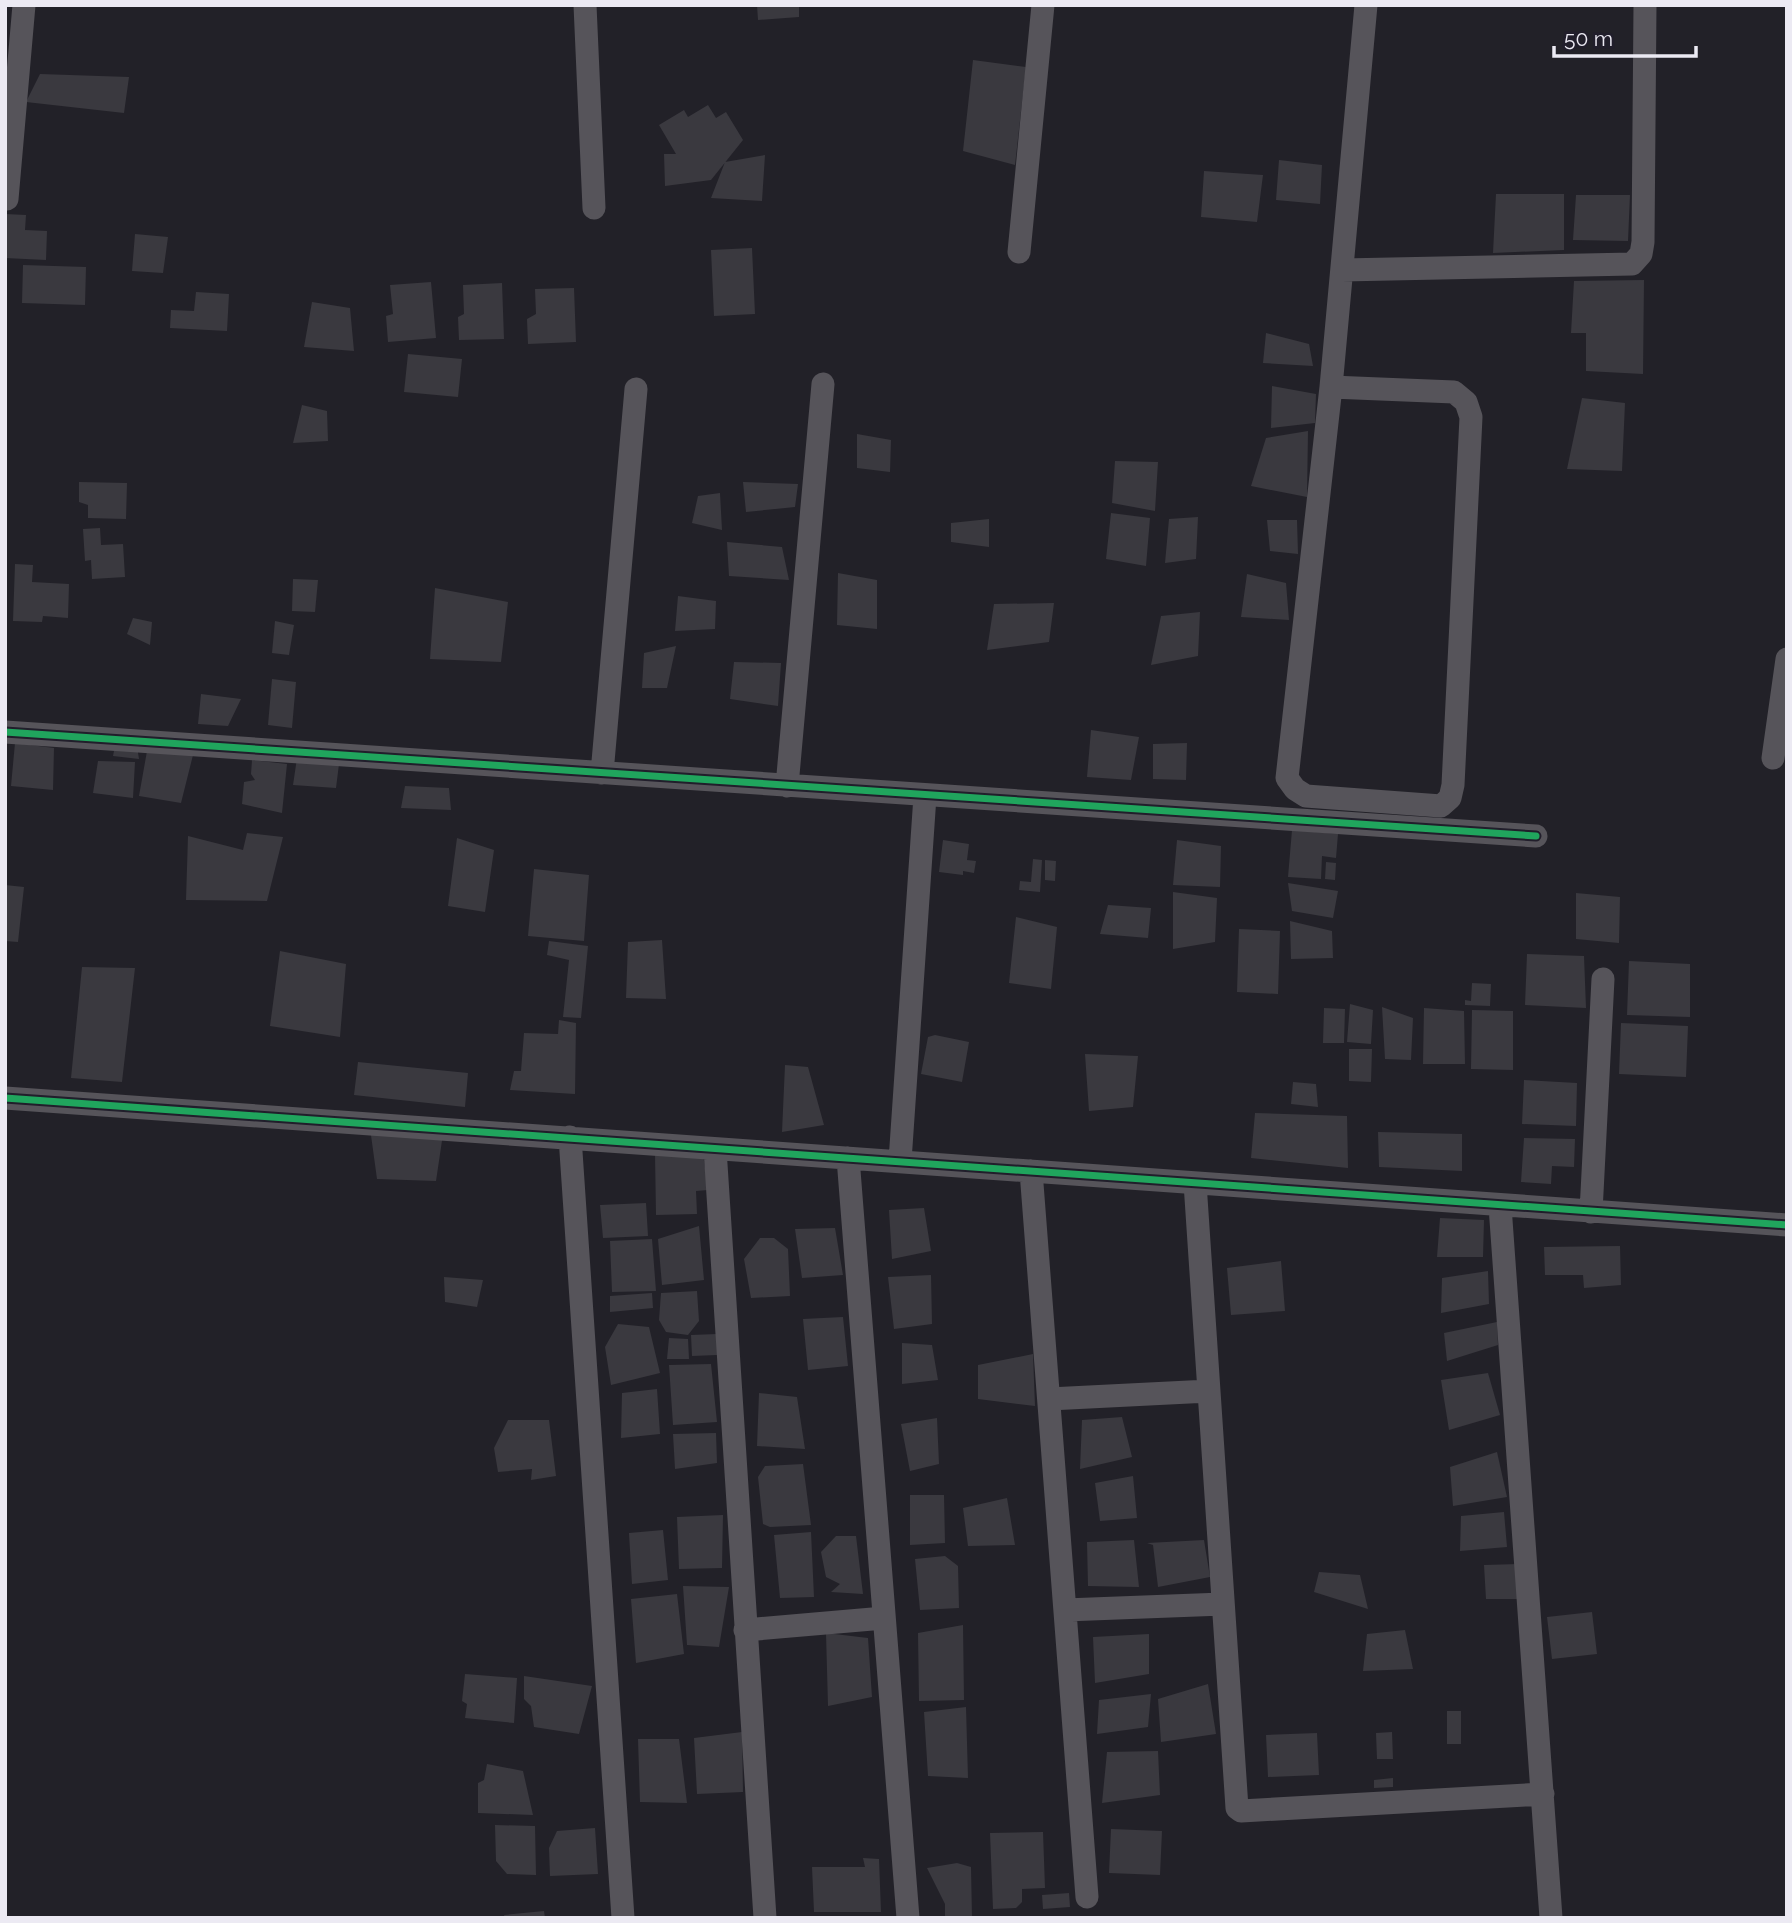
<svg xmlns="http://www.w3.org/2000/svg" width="1792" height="1923" font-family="Raleway,sans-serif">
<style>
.building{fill:#3a393f}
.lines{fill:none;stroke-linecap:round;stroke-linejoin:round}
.minor{stroke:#56545a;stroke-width:23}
.cycleway-casing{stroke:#211e2b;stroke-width:11}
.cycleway{stroke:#20a55d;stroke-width:7}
</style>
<rect width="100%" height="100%" fill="#222128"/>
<!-- building -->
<path class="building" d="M 757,5 L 799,5 L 799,17 L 758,20 Z
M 973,60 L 1026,67 L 1015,165 L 963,151 Z
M 40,74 L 129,77 L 124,113 L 26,102 Z
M 708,105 L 716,118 L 726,112 L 743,140 L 711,180 L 665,186 L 664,154 L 676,154 L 659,125 L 684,110 L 688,117 Z
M 765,155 L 762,201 L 711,198 L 725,162 Z
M 1279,160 L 1322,165 L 1320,204 L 1276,200 Z
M 1204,171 L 1263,175 L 1257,222 L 1201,217 Z
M 1496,194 L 1564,194 L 1564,250 L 1493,253 Z
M 1576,195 L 1630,195 L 1628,241 L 1573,240 Z
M 5,214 L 26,215 L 25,230 L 47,231 L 46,260 L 5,258 Z
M 135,234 L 168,237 L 163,273 L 132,271 Z
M 752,248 L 755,314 L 714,316 L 711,250 Z
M 23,265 L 86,267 L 85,305 L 22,303 Z
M 1644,280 L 1643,374 L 1586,371 L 1586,333 L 1571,333 L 1574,281 Z
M 431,282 L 436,338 L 388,342 L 386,316 L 393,314 L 390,285 Z
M 502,283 L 504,339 L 459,340 L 458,317 L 464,314 L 463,285 Z
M 574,288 L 576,342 L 528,344 L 527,319 L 536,314 L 535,289 Z
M 196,292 L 229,294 L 227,331 L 170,328 L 171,310 L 194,311 Z
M 312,302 L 350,308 L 354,351 L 304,347 Z
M 1266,333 L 1309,344 L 1313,366 L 1263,363 Z
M 408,354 L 462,359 L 458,397 L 404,392 Z
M 1272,386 L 1316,394 L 1315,423 L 1271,428 Z
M 1582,398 L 1625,403 L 1622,471 L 1567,469 Z
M 302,405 L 327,411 L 328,441 L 293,443 Z
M 1308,431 L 1307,497 L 1251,486 L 1266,438 Z
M 857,434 L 891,440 L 890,472 L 857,468 Z
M 1115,461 L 1158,462 L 1155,511 L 1112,503 Z
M 79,482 L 127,483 L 126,519 L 88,518 L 88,505 L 79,502 Z
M 743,482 L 798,484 L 795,507 L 746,512 Z
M 720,493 L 722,530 L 692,523 L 698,496 Z
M 1111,513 L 1150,518 L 1146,566 L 1106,559 Z
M 1198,517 L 1196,559 L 1165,563 L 1169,519 Z
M 989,519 L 989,547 L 951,542 L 951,523 Z
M 1267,520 L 1297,520 L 1298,554 L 1270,551 Z
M 100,528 L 101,545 L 123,544 L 125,577 L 92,579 L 91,560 L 85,561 L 83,529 Z
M 727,542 L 782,547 L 789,580 L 729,576 Z
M 15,564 L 33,565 L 32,582 L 69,584 L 68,618 L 43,616 L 42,622 L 13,621 Z
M 838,573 L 877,580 L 877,629 L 837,625 Z
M 1247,574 L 1286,583 L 1289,620 L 1241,617 Z
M 293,579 L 318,580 L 315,612 L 292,611 Z
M 435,588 L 508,602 L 501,662 L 430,659 Z
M 678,596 L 716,601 L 715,629 L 675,631 Z
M 1054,603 L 1049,642 L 987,650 L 994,604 Z
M 1200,612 L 1198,656 L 1151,665 L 1161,616 Z
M 133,618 L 152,622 L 150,645 L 127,634 Z
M 275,621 L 294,625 L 289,655 L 272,653 Z
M 676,646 L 667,688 L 642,688 L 644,653 Z
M 734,662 L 781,663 L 778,706 L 730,699 Z
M 272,679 L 296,682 L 292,728 L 268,725 Z
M 201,694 L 241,699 L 228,726 L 198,724 Z
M 1091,730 L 1139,737 L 1131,780 L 1087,777 Z
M 15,743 L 54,748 L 53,790 L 11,786 Z
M 1187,743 L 1186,780 L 1153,779 L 1153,744 Z
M 115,746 L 137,746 L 139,759 L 113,756 Z
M 147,751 L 193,755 L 181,803 L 139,796 Z
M 297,758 L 339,764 L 336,788 L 293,785 Z
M 252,760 L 287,764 L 282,813 L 242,804 L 244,782 L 255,780 L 251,774 Z
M 98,761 L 135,762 L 133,798 L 93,793 Z
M 405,786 L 449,788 L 451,810 L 401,808 Z
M 1292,830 L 1338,834 L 1336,858 L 1322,856 L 1321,879 L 1288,877 Z
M 247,833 L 283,837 L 267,901 L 186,900 L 188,836 L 243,850 Z
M 457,838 L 494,850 L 485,912 L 448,906 Z
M 943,840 L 969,844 L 967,860 L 976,861 L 974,873 L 963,871 L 963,875 L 939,872 Z
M 1177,840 L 1221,846 L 1220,887 L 1173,885 Z
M 1033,859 L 1042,860 L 1040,892 L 1019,890 L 1020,881 L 1031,882 Z
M 1045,860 L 1056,861 L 1055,881 L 1045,880 Z
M 1326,862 L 1336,863 L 1335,880 L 1325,879 Z
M 534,869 L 589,875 L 584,941 L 528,936 Z
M 1288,883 L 1338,891 L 1333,918 L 1292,911 Z
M 5,885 L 24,887 L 18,942 L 5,941 Z
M 1173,892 L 1217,898 L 1215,942 L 1173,949 Z
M 1576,893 L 1620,897 L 1619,943 L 1576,939 Z
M 1108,905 L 1151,908 L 1148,938 L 1100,934 Z
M 1016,917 L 1057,927 L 1051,989 L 1009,983 Z
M 1290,921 L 1332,931 L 1333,958 L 1291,959 Z
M 1239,929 L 1280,931 L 1278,994 L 1237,992 Z
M 662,940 L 666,999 L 626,998 L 628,942 Z
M 549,941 L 588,946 L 581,1018 L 563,1017 L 569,960 L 547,955 Z
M 280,951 L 346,964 L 340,1037 L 270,1026 Z
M 1527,954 L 1584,956 L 1586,1008 L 1525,1005 Z
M 1629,961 L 1690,964 L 1690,1017 L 1627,1015 Z
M 82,967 L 135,968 L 122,1082 L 71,1078 Z
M 1472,983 L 1491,984 L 1490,1006 L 1465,1005 L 1465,1000 L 1471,1001 Z
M 1350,1004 L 1373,1010 L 1371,1044 L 1347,1042 Z
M 1382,1007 L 1413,1018 L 1411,1060 L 1385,1059 Z
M 1324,1008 L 1345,1009 L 1344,1043 L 1323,1043 Z
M 1424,1008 L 1464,1011 L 1465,1064 L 1423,1064 Z
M 1472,1010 L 1513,1011 L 1513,1070 L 1471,1069 Z
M 559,1020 L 576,1023 L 575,1094 L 510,1090 L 514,1071 L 521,1071 L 524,1033 L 558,1034 Z
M 1621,1023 L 1688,1026 L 1686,1077 L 1619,1074 Z
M 935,1035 L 969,1042 L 962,1082 L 921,1074 L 928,1037 Z
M 1349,1049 L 1372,1049 L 1371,1082 L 1349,1081 Z
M 1085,1054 L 1138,1056 L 1133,1107 L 1089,1111 Z
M 358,1062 L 468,1073 L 465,1107 L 354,1095 Z
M 785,1065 L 808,1067 L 824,1125 L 782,1132 Z
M 1524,1080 L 1577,1083 L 1576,1126 L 1522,1124 Z
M 1293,1082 L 1316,1084 L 1318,1107 L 1291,1104 Z
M 1255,1113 L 1347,1116 L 1348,1168 L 1251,1158 Z
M 370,1128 L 443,1134 L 436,1181 L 377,1179 Z
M 1378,1132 L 1462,1134 L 1462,1171 L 1379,1167 Z
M 1524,1138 L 1575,1139 L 1574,1167 L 1552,1166 L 1551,1184 L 1521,1182 Z
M 655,1154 L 703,1154 L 708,1190 L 696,1191 L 697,1214 L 656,1215 Z
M 646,1203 L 648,1236 L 603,1238 L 600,1205 Z
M 924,1208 L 931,1251 L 892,1259 L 889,1210 Z
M 1440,1218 L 1484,1220 L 1483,1257 L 1437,1257 Z
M 699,1226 L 704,1280 L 662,1285 L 658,1239 Z
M 835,1228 L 843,1275 L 802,1278 L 795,1229 Z
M 760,1238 L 774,1238 L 788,1249 L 790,1296 L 751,1298 L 744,1259 Z
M 652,1239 L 656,1291 L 612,1292 L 610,1241 Z
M 1620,1246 L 1621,1285 L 1584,1288 L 1583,1275 L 1545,1275 L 1544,1247 Z
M 1281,1261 L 1285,1311 L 1231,1315 L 1227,1268 Z
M 1488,1271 L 1489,1304 L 1441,1313 L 1442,1278 Z
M 931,1275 L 932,1324 L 894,1329 L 888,1277 Z
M 444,1277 L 483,1280 L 477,1307 L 445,1302 Z
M 697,1291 L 699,1321 L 688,1335 L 666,1332 L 659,1320 L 661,1293 Z
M 652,1293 L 653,1308 L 610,1312 L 610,1296 Z
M 843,1317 L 848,1366 L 808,1370 L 803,1319 Z
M 1497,1322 L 1498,1345 L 1447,1361 L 1444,1333 Z
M 618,1324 L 649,1327 L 660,1373 L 611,1385 L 605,1347 Z
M 717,1334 L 717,1355 L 692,1356 L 691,1335 Z
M 669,1338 L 688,1339 L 689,1359 L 667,1359 Z
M 902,1343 L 932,1345 L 938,1380 L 902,1384 Z
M 1033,1354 L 1035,1406 L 978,1399 L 978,1365 Z
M 711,1364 L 717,1422 L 673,1425 L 669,1365 Z
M 1488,1373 L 1500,1415 L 1449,1430 L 1441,1380 Z
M 657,1389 L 660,1434 L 621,1438 L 622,1393 Z
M 759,1393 L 797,1397 L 805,1449 L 757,1446 Z
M 1122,1417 L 1132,1457 L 1080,1469 L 1082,1420 Z
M 937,1418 L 939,1464 L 910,1471 L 901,1424 Z
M 508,1420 L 549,1420 L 556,1476 L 531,1480 L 532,1469 L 498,1472 L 494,1448 Z
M 716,1433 L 717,1463 L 675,1469 L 673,1434 Z
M 1497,1452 L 1507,1497 L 1453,1506 L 1450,1467 Z
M 803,1464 L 811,1525 L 770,1527 L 763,1524 L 758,1477 L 765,1466 Z
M 1133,1476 L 1137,1518 L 1100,1521 L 1095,1483 Z
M 910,1495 L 944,1495 L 945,1543 L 910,1545 Z
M 1007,1498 L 1015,1545 L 968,1546 L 963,1508 Z
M 1504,1512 L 1507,1547 L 1460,1551 L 1461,1516 Z
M 723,1515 L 722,1568 L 679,1569 L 677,1517 Z
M 663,1530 L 668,1580 L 632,1584 L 629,1533 Z
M 811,1532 L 814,1597 L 780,1598 L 774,1535 Z
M 836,1536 L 856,1536 L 863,1594 L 831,1592 L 840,1584 L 826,1577 L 821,1552 Z
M 1134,1540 L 1139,1587 L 1088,1586 L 1087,1542 Z
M 1204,1540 L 1210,1577 L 1158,1587 L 1153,1545 L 1147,1543 Z
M 945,1556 L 958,1566 L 959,1608 L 920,1610 L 915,1559 Z
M 1519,1564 L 1522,1599 L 1486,1599 L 1484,1565 Z
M 1319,1572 L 1360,1575 L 1368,1609 L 1314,1592 Z
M 683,1586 L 729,1587 L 719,1647 L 687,1645 Z
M 677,1594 L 684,1654 L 636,1663 L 631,1599 Z
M 1592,1612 L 1597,1654 L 1552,1659 L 1547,1617 Z
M 963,1625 L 964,1700 L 919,1701 L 918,1633 Z
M 1405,1630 L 1413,1669 L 1363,1671 L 1367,1634 Z
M 826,1633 L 868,1638 L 872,1697 L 828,1706 Z
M 1149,1634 L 1149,1674 L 1095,1683 L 1093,1637 Z
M 465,1674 L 517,1678 L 514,1723 L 465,1718 L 467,1704 L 462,1701 Z
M 524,1676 L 592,1686 L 579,1734 L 534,1727 L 531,1706 L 524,1699 Z
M 1208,1684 L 1216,1734 L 1161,1742 L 1158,1699 Z
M 1151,1694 L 1148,1727 L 1097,1734 L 1099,1700 Z
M 966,1707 L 968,1778 L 928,1776 L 924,1712 Z
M 1447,1711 L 1461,1711 L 1461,1744 L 1447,1744 Z
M 742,1732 L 743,1792 L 697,1794 L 694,1738 Z
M 1392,1732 L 1393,1759 L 1377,1759 L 1376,1733 Z
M 1317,1733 L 1319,1775 L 1268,1777 L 1266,1735 Z
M 638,1739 L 679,1739 L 687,1803 L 640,1802 Z
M 1158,1751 L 1160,1795 L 1102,1803 L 1107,1752 Z
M 487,1764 L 523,1771 L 533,1815 L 478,1813 L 478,1783 L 484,1780 Z
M 1393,1778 L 1393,1787 L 1374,1788 L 1374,1780 Z
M 495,1825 L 535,1826 L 536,1875 L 507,1874 L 496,1861 Z
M 595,1828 L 598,1874 L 550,1876 L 549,1848 L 557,1831 Z
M 1111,1829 L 1162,1831 L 1160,1875 L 1109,1873 Z
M 1043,1832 L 1045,1888 L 1022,1889 L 1022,1902 L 1016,1908 L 993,1909 L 990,1833 Z
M 863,1858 L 879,1859 L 881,1912 L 814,1912 L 812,1867 L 865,1867 Z
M 957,1863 L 971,1867 L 972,1918 L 945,1918 L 945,1904 L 927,1868 Z
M 1069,1893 L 1070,1907 L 1043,1909 L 1042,1895 Z
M 544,1911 L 545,1918 L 505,1918 L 504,1915 Z"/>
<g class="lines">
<!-- minor -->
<path class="minor" d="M 585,5 L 594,208
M 7,199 L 24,5
M 1019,252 L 1043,5
M 1342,270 L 1632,264 L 1641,254 L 1643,242 L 1645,5
M 1331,387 L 1454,392 L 1466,402 L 1471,417 L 1453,785 L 1450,798 L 1441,806 L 1306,796 L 1295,789 L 1287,778 L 1331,387 L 1366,5
M 5,732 L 1536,836
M 1773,758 L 1787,659
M 602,773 L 636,389
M 787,786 L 823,384
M 5,1098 L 1787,1225
M 570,1137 L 623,1918
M 715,1149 L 765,1918
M 848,1158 L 908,1918
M 900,1161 L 925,796
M 1031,1171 L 1087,1897
M 1195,1183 L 1237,1808 L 1241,1811 L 1543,1794
M 1500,1206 L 1551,1918
M 1591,1212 L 1603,979
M 1049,1399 L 1209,1391
M 1065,1610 L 1223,1604
M 745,1630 L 884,1618"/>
<defs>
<path id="cycleway" d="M 5,732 L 1536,836
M 5,1098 L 1787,1225"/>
</defs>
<!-- cycleway casing -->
<use href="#cycleway" class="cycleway-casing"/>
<!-- cycleway -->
<use href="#cycleway" class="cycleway"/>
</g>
<!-- border -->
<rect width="1792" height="1923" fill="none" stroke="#eceaf3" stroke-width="14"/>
<!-- scale -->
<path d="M1554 46v10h142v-10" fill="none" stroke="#eceaf3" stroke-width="3.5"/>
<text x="1564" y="46" font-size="21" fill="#eceaf3" stroke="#211e2b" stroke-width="5" paint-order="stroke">50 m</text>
</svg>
